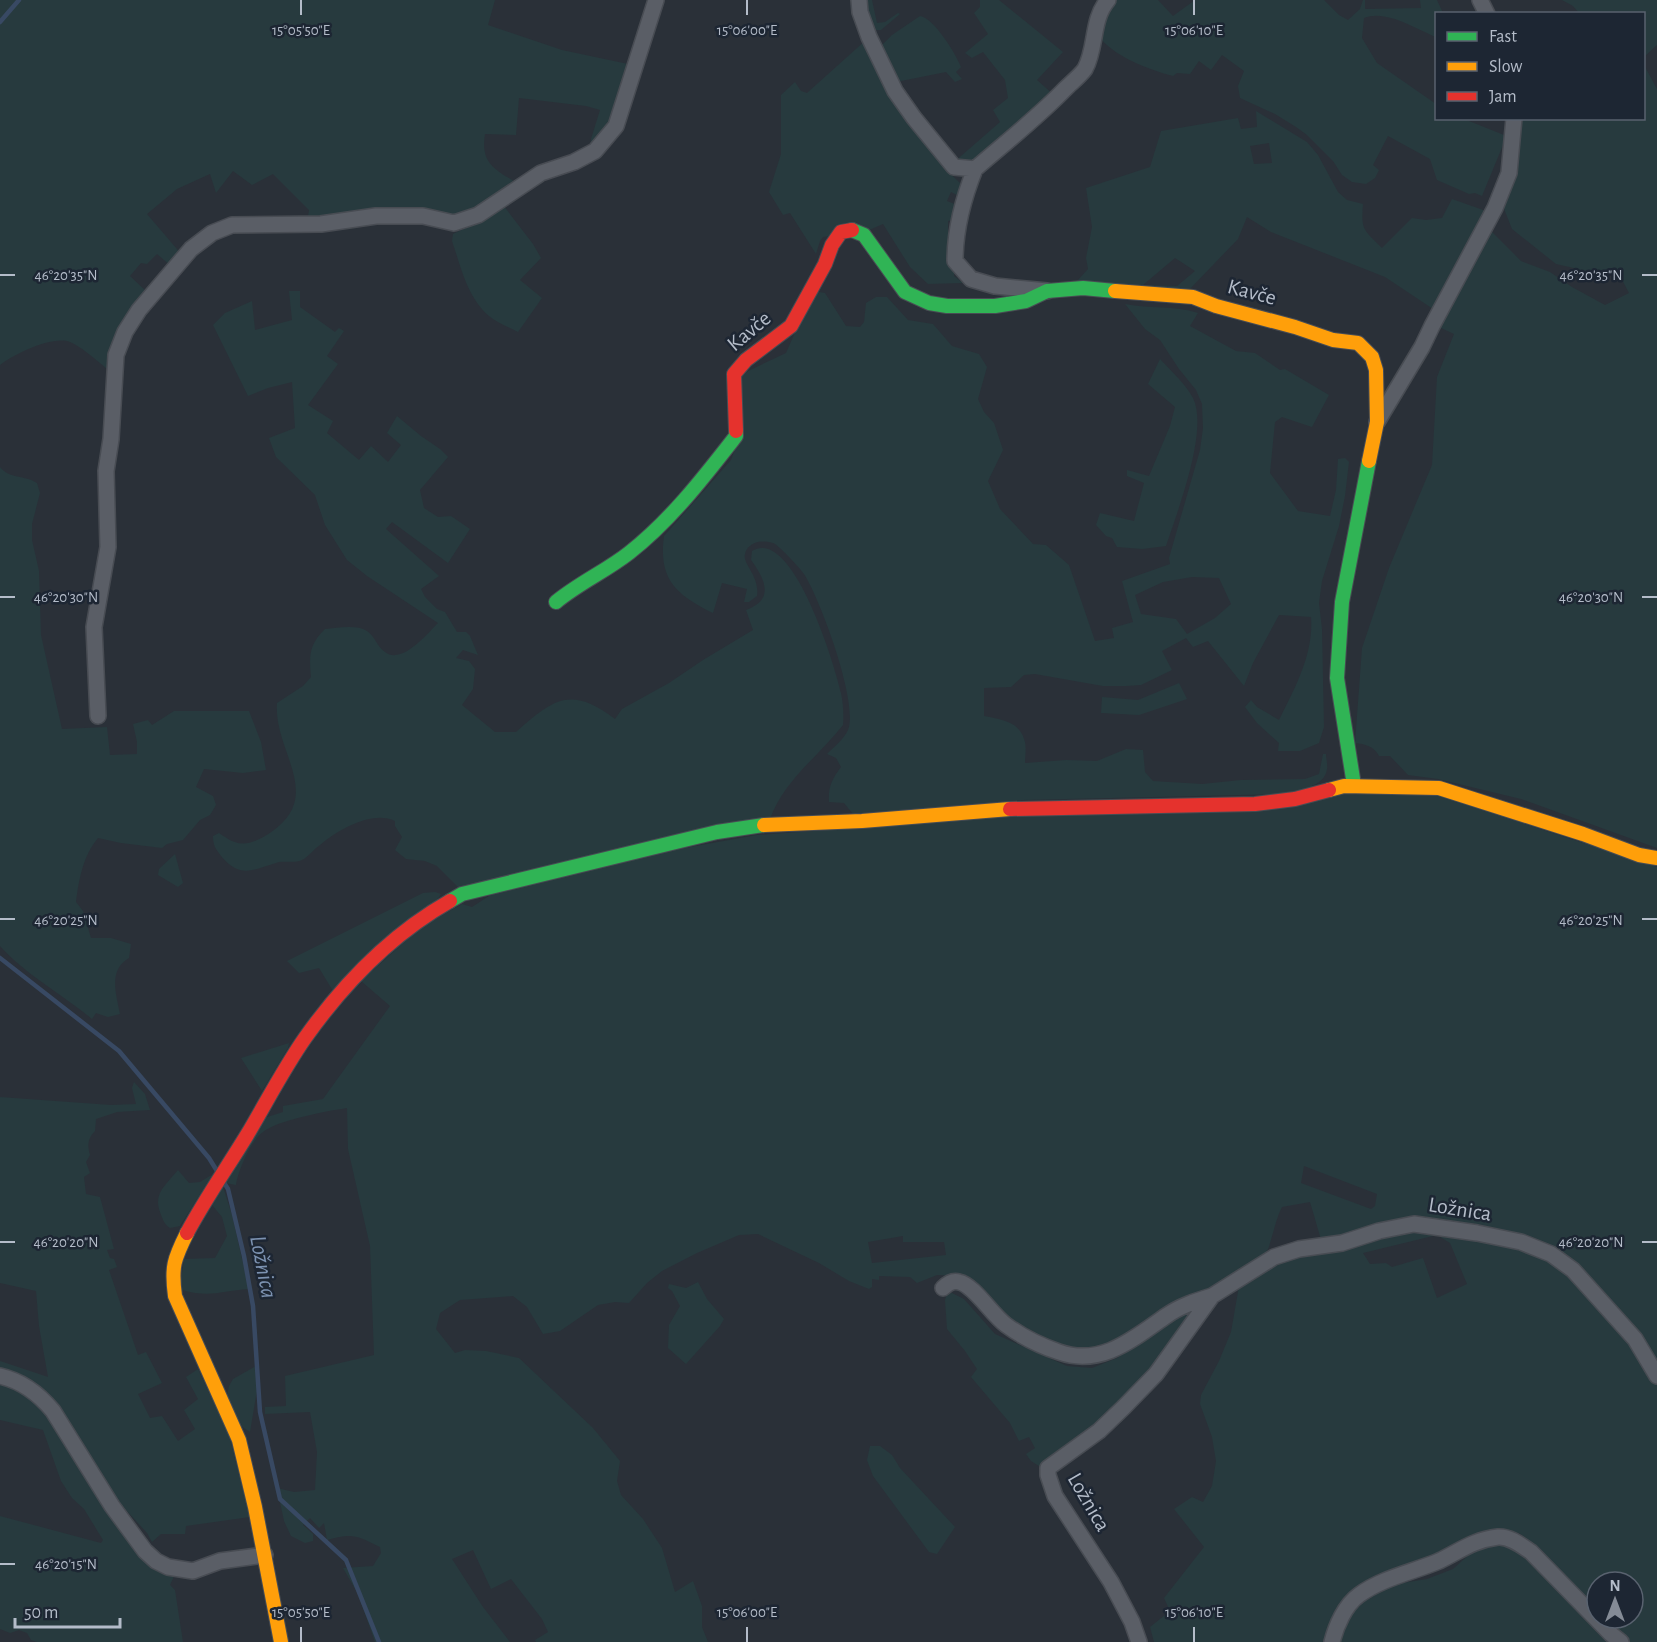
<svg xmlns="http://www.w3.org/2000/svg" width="1657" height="1642" font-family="'Alegreya Sans',sans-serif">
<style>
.green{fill:#273a3e;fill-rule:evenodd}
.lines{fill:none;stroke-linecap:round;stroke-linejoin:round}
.stream{stroke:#384963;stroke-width:4.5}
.street-casing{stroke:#484c53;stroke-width:18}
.fast-casing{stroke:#484c53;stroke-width:16}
.slow-casing{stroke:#484c53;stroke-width:16}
.jam-casing{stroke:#484c53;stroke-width:16}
.street{stroke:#5a5e66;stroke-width:15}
.fast{stroke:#30b455;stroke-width:14}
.slow{stroke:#ff9f0a;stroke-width:14}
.jam{stroke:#e5322d;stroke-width:14}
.ticks{fill:none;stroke:#b4bcc9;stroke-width:2}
.labels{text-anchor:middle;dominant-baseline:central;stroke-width:5;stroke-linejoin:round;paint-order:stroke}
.street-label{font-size:22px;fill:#b4bcc9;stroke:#1d2633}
.water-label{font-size:24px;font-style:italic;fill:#7c92b1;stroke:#1d2633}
.ticks-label{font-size:15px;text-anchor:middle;fill:#b4bcc9;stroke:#1d2633;stroke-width:5;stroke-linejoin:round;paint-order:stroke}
</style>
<rect width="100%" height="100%" fill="#2a3038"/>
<!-- green -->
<path class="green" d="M 0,0 L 495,0 L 488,25 L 562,50 L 628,64 L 610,126 L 590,150 L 591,139 L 600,110 L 586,106 L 519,98 L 516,135 L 485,134 C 480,164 496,170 519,184 L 461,218 L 307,223 L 309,210 L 273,174 L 252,185 L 233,171 L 216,193 L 210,174 L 177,189 L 147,214 L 182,255 L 171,266 L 157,254 L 147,264 L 141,263 L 130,276 L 149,294 L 112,373 C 102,365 81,346 70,342 C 53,335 14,354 0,365 Z
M 864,0 L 872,0 L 877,23 L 885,22 L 898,13 L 900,14 L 881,30 L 873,30 Z
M 980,0 L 999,0 L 1063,52 L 1037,80 L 1055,96 L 982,162 L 953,163 L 1000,122 L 993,110 L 1008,98 L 1005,80 L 983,52 L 972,58 L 965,53 L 988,34 L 974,13 L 980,7 Z
M 1114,0 L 1158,0 L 1173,16 L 1195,0 L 1324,0 L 1339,15 L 1348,20 L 1360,9 L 1363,0 L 1365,0 L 1365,9 L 1421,8 L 1420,0 L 1437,0 L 1443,13 L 1436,14 L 1436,37 C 1416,29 1386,9 1364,18 L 1362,38 L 1377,63 L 1436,104 L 1436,118 L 1464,119 L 1504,135 L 1503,145 L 1482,196 L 1475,193 L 1469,194 L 1437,180 L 1430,159 L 1388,136 L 1373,165 L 1379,170 L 1375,178 L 1366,184 L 1352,182 L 1342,175 L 1333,161 L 1307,135 L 1296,127 L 1275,114 L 1240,98 L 1238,86 L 1244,71 L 1222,55 L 1211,70 L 1199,61 L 1190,74 L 1177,73 L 1173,76 C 1150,70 1112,56 1099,36 L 1102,20 Z
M 1562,0 L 1657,0 L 1657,45 L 1644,57 L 1644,14 L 1579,13 L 1573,6 Z
M 920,16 C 934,18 956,54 961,67 L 956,72 L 962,79 L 955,82 L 946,72 L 896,82 L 880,47 L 892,35 Z
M 866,40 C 894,89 918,144 960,183 L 961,197 L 951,192 L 947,201 L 957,205 L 952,220 L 948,221 L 948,251 L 954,269 L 954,276 L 963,283 L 928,284 L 910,267 L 883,224 L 867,231 L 823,237 L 820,241 L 816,254 L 790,213 L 783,215 L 769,192 L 781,154 L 781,95 L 795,82 L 801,91 L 807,93 Z
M 1644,65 L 1657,89 L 1657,848 L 1521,799 L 1438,779 L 1408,775 L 1390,756 L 1379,756 C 1374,746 1365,744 1355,743 L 1362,648 L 1389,568 L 1432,465 L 1437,377 L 1454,334 L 1439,327 L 1489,229 L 1521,261 L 1550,272 L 1572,287 L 1605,305 L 1629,293 L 1619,274 L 1608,273 L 1592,277 L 1578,269 L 1556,264 L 1512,229 L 1501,201 L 1520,139 L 1518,128 L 1524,119 L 1644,118 Z
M 1256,111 L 1307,142 L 1318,155 L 1338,192 L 1347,200 L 1363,204 C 1361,230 1363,229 1382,248 L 1412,218 L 1426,220 L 1442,218 L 1452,199 L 1486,211 L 1433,309 L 1385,277 L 1271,232 L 1247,217 L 1238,239 L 1187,292 L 1077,281 L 1088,269 L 1086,258 L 1092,227 L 1086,188 L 1150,167 L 1161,131 L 1238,118 L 1241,129 L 1257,127 ZM 1269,143 L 1272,163 L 1254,164 L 1250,146 ZM 1175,258 L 1195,271 L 1177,286 L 1143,285 Z
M 503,205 L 533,244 L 541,258 L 520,280 L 542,298 L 518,332 C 509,327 497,323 489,316 C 467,297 461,267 452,241 L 453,234 L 484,219 Z
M 289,291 L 300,291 L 300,307 L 335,332 L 339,328 L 344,331 L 327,356 L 338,364 L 308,405 L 333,421 L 327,433 L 359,460 L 371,446 L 388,462 L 401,445 L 387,433 L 397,416 L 421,436 L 440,449 L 448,457 L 420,490 L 424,508 L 438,517 L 451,516 L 470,529 L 448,563 L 392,522 L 386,529 L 439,576 L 421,589 L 425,597 L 437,609 L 445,612 L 457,632 L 466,632 L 470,636 L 478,655 L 463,650 L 456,658 L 469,661 L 475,669 L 473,689 L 462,705 L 495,732 L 516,732 C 553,699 571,685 615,719 L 622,709 L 669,683 L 703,660 L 753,630 L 746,610 C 775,600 765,579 751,560 L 752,551 C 793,526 835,666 841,693 C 843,703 844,714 843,725 C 819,756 784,780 770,819 L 461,890 L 437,866 L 425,861 L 406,859 L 395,850 L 402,837 L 395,826 L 395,821 C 372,810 338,830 320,845 C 314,849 308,857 302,860 C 296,863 286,861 279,862 C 254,869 241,880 221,856 C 216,849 213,846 213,836 L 219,833 C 237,846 246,847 265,836 C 329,798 273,753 277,703 L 303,686 L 311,677 C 309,655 309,645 325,629 C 337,628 356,624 367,631 C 375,636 377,647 385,652 C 402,665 427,634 438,623 L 367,576 L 347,560 L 325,525 L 315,495 L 276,457 L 269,438 L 295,428 L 292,382 L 268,388 L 248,396 L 213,325 L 225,313 L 252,301 L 255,330 L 292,320 Z
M 813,291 L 825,293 L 846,326 L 860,327 L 864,322 L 866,303 L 876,297 L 887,297 L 908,320 L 933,324 L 952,346 L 979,354 L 987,367 L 978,399 L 984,412 L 994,423 L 1003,450 L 988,481 L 1000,509 L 1033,544 L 1046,545 L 1069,565 L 1095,641 L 1114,638 L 1112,628 L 1133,622 L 1122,581 L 1170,564 L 1169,558 L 1200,450 L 1203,428 L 1202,404 L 1196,390 L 1179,369 L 1160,340 L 1145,329 L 1125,304 C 1150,309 1174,305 1198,313 L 1190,326 L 1236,351 L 1255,353 L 1280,370 L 1285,369 L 1329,395 L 1312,427 L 1282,417 L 1275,422 L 1270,473 L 1298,511 L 1330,516 L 1336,490 L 1338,459 L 1345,458 L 1349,462 L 1345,496 L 1339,526 L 1322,581 L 1319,603 L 1322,629 L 1324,727 L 1319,743 L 1300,751 L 1278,751 L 1279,743 L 1257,723 L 1245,707 L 1251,700 L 1257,707 L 1279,720 C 1295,688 1314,653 1311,617 L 1279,615 L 1253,663 L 1244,686 L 1208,641 L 1193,647 L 1186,638 L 1162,651 L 1172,670 L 1141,685 L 1126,686 L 1103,686 L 1035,674 L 1024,675 L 1011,687 L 984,688 L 984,716 C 999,719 1019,721 1024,739 C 1027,746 1025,756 1025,763 L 1066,760 L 1097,761 L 1126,749 L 1143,750 L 1145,772 L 1153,781 L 1202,784 L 1241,780 L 1305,779 L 1319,774 L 1323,754 L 1326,754 C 1326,759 1328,765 1327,769 C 1325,788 1296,790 1282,794 L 1024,800 L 853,814 L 844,803 L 829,802 C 828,787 832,779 841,767 L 836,758 L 827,754 C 834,747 844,739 848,730 C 859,703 820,599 804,574 C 799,567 782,549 775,544 C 772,542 762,541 758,542 C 752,543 746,548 745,554 C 742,564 760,576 757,596 L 749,602 L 744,602 L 747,589 L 722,583 L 713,613 C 677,595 658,580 664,536 L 731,460 L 739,439 L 738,380 L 748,371 L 786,353 ZM 1192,577 L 1219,578 L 1231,604 L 1215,618 L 1187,634 L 1176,619 L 1141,614 L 1135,595 L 1163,582 Z
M 1160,359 C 1171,371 1185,383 1193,398 C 1209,430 1177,513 1166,546 L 1142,549 L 1117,547 L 1112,538 L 1106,536 L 1096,525 L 1100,513 L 1134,521 L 1144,483 L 1127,476 L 1127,470 L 1149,476 L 1170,426 L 1175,407 L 1148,384 Z
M 0,467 C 9,479 25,475 37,483 L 40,493 L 32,524 L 32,540 L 39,571 L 41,635 L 62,729 L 107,727 L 110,755 L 137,754 L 137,742 L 133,724 L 148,720 L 152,725 L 174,711 L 249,711 L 261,742 L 266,770 L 243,773 L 204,769 L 196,787 L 213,796 L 216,805 L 210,815 L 200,820 L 183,840 L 167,844 L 162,848 L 121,843 L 98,838 C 83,856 79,879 76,902 L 83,911 L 91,938 L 111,938 L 131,944 L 129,958 C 108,970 116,994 120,1014 L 108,1017 L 96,1013 L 92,1019 C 62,994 26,975 0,946 Z
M 1179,683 L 1187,699 L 1139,715 L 1101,713 L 1102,697 L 1138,700 Z
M 1349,792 L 1439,796 L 1657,867 L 1657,1368 L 1578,1270 L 1454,1225 L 1322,1243 L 1310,1202 L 1282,1207 C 1276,1219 1274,1231 1270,1243 C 1269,1249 1266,1251 1264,1257 L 1114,1346 L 1071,1353 L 1029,1333 L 998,1312 L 976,1282 L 963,1276 L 937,1275 L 917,1283 L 910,1277 L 879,1276 L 879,1280 L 872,1279 L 872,1287 L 869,1289 L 849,1281 L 819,1263 L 758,1234 L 739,1235 L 697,1253 L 662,1271 L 647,1283 L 629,1303 L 615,1302 L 598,1305 L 560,1331 L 543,1334 L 527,1307 L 513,1296 L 460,1300 L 440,1313 L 436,1329 L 455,1353 L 465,1350 L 486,1351 L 519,1358 L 593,1428 L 620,1461 L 617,1481 L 621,1495 L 643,1519 L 662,1548 L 675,1592 L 693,1581 L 702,1606 L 702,1627 L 708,1642 L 536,1642 L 535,1640 L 548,1632 L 542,1619 L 511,1579 L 491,1589 L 473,1550 L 452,1559 L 483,1607 L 510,1642 L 375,1642 L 358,1594 L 343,1568 L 373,1566 L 381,1553 L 380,1547 C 356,1535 353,1533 327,1540 L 324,1523 L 319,1528 L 310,1518 L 303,1525 L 313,1534 L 313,1541 L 305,1543 L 291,1536 L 284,1521 L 277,1488 L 294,1492 L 315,1490 L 317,1452 L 310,1412 L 265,1414 L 265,1407 L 286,1406 L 285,1376 L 374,1355 L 370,1246 L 348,1149 L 347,1108 C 327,1111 278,1120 263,1132 C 251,1140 238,1171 236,1185 L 225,1183 L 264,1118 L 283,1112 L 283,1106 L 323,1099 L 390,1006 L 361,981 L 421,927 L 462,904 L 472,907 L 492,894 L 657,853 L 757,835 ZM 1304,1166 L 1377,1194 L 1375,1206 L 1371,1209 L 1301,1183 ZM 903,1236 L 903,1242 L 944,1242 L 946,1255 L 872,1263 L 868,1242 Z
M 175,854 L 183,883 L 178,887 L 158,875 L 159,869 Z
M 435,892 L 441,894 L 437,900 L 333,991 L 319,968 L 299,973 L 287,961 L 423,893 Z
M 289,1043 L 288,1048 L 262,1091 L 241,1058 Z
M 134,1082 L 145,1094 L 150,1110 L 117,1112 L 96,1119 L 95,1131 C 88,1138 87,1145 90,1155 L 86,1162 L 90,1173 L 84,1177 L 86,1194 L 100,1197 L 114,1249 L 107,1250 L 110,1258 L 114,1259 L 117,1267 L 109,1270 L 138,1355 L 146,1352 L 162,1383 L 138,1394 L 150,1418 L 162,1416 L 178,1441 L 195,1429 L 184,1410 L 198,1399 L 186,1377 L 198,1369 L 229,1435 L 250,1517 L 186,1526 L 185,1534 L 161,1534 L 152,1542 L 147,1533 L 115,1498 L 62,1412 L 0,1371 L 0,1361 L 48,1377 L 39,1326 L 36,1291 L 0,1283 L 0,1097 L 111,1105 L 136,1104 L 132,1088 Z
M 178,1170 L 189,1183 L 200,1182 L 213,1174 L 180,1226 L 170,1228 C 164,1224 163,1220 160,1212 C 153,1193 166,1185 178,1170 Z
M 223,1187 L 232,1215 L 249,1289 C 221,1291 210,1298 182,1290 L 181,1280 L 184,1259 L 215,1258 L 227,1236 L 222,1217 L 212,1205 Z
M 1430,1230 L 1534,1251 L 1563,1268 L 1633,1344 L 1657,1383 L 1657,1642 L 1630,1642 L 1603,1618 L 1633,1618 L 1633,1582 L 1597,1582 L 1597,1612 L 1531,1542 L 1519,1533 L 1494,1531 L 1365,1586 L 1327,1642 L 1154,1642 L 1150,1627 L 1170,1611 L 1164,1598 L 1204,1547 L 1174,1509 L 1192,1497 L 1203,1502 L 1212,1486 L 1216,1461 L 1212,1437 L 1200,1404 L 1201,1395 L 1219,1361 L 1231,1332 L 1239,1286 L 1264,1268 L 1297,1256 L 1391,1232 ZM 1437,1235 L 1450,1243 L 1467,1284 L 1437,1298 L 1423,1258 L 1392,1267 L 1386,1263 L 1370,1264 L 1363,1253 Z
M 698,1282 L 707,1299 L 724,1319 L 720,1326 L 686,1364 L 668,1348 L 669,1325 L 680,1306 L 672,1291 L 668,1288 L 669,1284 L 686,1288 Z
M 952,1293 L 964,1299 L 995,1334 L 1067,1366 L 1092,1368 L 1117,1358 L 1173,1318 L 1202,1306 L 1124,1403 L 1047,1464 L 1039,1466 L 1031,1461 L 1026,1454 L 1035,1448 L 1029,1437 L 1019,1441 L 1010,1423 L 971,1377 L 977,1369 L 965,1351 L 947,1329 L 945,1300 L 947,1294 Z
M 256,1366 L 258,1384 L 250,1432 L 241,1426 L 227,1395 L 229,1386 L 233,1379 Z
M 0,1378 L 40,1400 L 101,1498 L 176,1572 L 170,1585 L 175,1590 L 183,1642 L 37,1642 L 31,1640 L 27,1633 L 19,1630 L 10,1633 L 0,1629 L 0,1516 L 101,1543 L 103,1540 L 84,1509 L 72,1498 L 61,1481 L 43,1430 L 0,1420 Z
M 870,1446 L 880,1446 L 892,1455 L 900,1468 L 955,1527 L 937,1554 L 929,1552 L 873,1476 L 867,1460 Z
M 1495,1543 L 1508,1545 L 1525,1552 L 1610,1642 L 1338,1642 L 1351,1614 L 1364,1602 L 1390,1585 L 1427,1579 L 1453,1569 L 1472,1552 Z"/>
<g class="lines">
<!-- stream -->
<path class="stream" d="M 0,22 L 19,0
M 0,958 L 119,1051 L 209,1158 L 217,1171
M 223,1181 L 228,1189 L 244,1256 L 253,1306 L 260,1412 L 280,1499 L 346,1560 L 379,1642"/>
<defs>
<path id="street" d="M 859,0 L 860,12 L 869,37 L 895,91 L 914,118 L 954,167 L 975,169 C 1005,143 1038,117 1065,89 C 1071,83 1080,76 1085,69 C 1097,47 1091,20 1108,0
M 1480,0 L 1487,14
M 975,169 C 963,199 955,228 955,261 L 971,279 L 995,286 L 1047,291
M 1377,422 L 1422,347 L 1432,326 L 1495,208 L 1509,173 L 1514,118
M 98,716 L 94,627 L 108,547 L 106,471 L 111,439 L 116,355 L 125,332 L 139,310 L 191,249 L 212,233 L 232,225 L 321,224 L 376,216 L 423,216 L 454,223 L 478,215 L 541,173 L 574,162 L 595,151 L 616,126 L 656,0
M 943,1288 C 947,1284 953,1280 959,1282 C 974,1285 992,1315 1006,1325 C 1021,1336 1041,1346 1059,1352 C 1101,1367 1133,1339 1166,1316 C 1180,1306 1196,1301 1212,1296
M 0,1376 C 22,1381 39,1394 53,1411 L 112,1506 L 145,1551 L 156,1561 L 168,1567 L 193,1571 L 220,1561 L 265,1555
M 1139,1642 L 1132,1622 L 1111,1582 L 1055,1496 L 1048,1475 L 1048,1468 L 1099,1431 L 1124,1407 L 1156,1374 L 1212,1296 L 1274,1257 L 1299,1249 L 1342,1243 L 1379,1231 L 1414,1224 L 1477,1233 L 1521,1242 L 1551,1254 L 1573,1270 L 1635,1339 L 1657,1376
M 1332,1642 C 1336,1626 1345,1605 1359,1595 C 1382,1578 1413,1572 1439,1561 C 1460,1551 1473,1540 1498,1537 C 1510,1536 1522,1546 1531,1552 L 1611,1634 L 1621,1642"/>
<path id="fast" d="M 852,230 L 864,235 L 905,292 L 929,303 L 947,306 L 995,306 L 1026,301 L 1047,291 L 1083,288 L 1115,291
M 556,602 C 579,583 606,571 629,553 C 671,520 704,477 736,436 L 736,431
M 1354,785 L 1337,678 L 1342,602 L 1369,461
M 450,901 L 462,894 L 717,832 L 764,825"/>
<path id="slow" d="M 1115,291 L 1193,297 L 1216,306 L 1295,327 L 1333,340 L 1358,343 L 1372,357 L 1376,370 L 1377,422 L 1369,461
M 1329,790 L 1344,786 L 1439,788 L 1583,834 L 1639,855 L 1657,858
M 764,825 L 862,821 L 1010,809
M 187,1233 C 174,1259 171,1267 175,1296 L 239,1440 L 255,1507 L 281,1642"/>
<path id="jam" d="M 736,431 L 734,374 L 746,360 L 791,326 L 825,264 L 832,245 L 841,232 L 852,230
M 1010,809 L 1255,804 L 1295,799 L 1329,790
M 187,1233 C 205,1199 227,1168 247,1135 C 266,1103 284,1068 305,1038 C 344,983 392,934 450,901"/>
</defs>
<!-- street casing -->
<use href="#street" class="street-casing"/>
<!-- fast casing -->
<use href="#fast" class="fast-casing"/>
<!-- slow casing -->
<use href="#slow" class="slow-casing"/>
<!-- jam casing -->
<use href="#jam" class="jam-casing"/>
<!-- street -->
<use href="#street" class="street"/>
<!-- fast -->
<use href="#fast" class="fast"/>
<!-- slow -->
<use href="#slow" class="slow"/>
<!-- jam -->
<use href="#jam" class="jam"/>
</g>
<!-- ticks -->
<path class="ticks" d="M 301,0 L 301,15M 747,0 L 747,15M 1194,0 L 1194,15M 0,275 L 15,275M 1642,275 L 1657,275M 0,597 L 15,597M 1642,597 L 1657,597M 0,919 L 15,919M 1642,919 L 1657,919M 0,1242 L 15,1242M 1642,1242 L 1657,1242M 0,1564 L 15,1564M 301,1627 L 301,1642M 747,1627 L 747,1642M 1194,1627 L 1194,1642"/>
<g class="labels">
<!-- street labels -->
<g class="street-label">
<text transform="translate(1252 292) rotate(15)">Kavče</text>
<text transform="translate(749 331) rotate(-40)">Kavče</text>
<text transform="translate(1460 1209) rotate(9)">Ložnica</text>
<text transform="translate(1089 1502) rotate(60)">Ložnica</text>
</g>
<!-- water labels -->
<g class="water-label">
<text transform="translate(263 1267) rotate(79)">Ložnica</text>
</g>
</g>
<g class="ticks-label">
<text x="301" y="35">15°05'50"E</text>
<text x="747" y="35">15°06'00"E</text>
<text x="1194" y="35">15°06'10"E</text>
<text x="66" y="280">46°20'35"N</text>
<text x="1591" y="280">46°20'35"N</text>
<text x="66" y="602">46°20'30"N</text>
<text x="1591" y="602">46°20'30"N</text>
<text x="66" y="925">46°20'25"N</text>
<text x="1591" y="925">46°20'25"N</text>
<text x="66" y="1247">46°20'20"N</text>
<text x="1591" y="1247">46°20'20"N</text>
<text x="66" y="1569">46°20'15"N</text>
<text x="301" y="1617">15°05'50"E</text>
<text x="747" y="1617">15°06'00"E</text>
<text x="1194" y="1617">15°06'10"E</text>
</g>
<!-- legend -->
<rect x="1435" y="12" width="210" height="108" fill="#1d2633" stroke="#59626f" stroke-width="1.5"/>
<rect x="1447" y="32" width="30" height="9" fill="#30b455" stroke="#59626f" stroke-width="1.5"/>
<text x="1489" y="42" font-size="18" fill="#b4bcc9">Fast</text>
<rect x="1447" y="62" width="30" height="9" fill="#ff9f0a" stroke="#59626f" stroke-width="1.5"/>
<text x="1489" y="72" font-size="18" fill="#b4bcc9">Slow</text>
<rect x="1447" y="92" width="30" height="9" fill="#e5322d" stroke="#59626f" stroke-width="1.5"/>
<text x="1489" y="102" font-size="18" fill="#b4bcc9">Jam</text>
<!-- north arrow -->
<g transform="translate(1615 1600)"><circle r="28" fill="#1d2633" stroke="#59626f" stroke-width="1.5"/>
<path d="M0-4.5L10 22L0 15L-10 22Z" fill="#848b96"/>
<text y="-9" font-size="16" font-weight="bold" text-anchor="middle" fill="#b4bcc9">N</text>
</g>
<!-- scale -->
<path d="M15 1618v9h105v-9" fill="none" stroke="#b4bcc9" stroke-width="3"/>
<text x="24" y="1618" font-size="18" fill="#b4bcc9" stroke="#1d2633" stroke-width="4.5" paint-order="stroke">50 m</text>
</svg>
